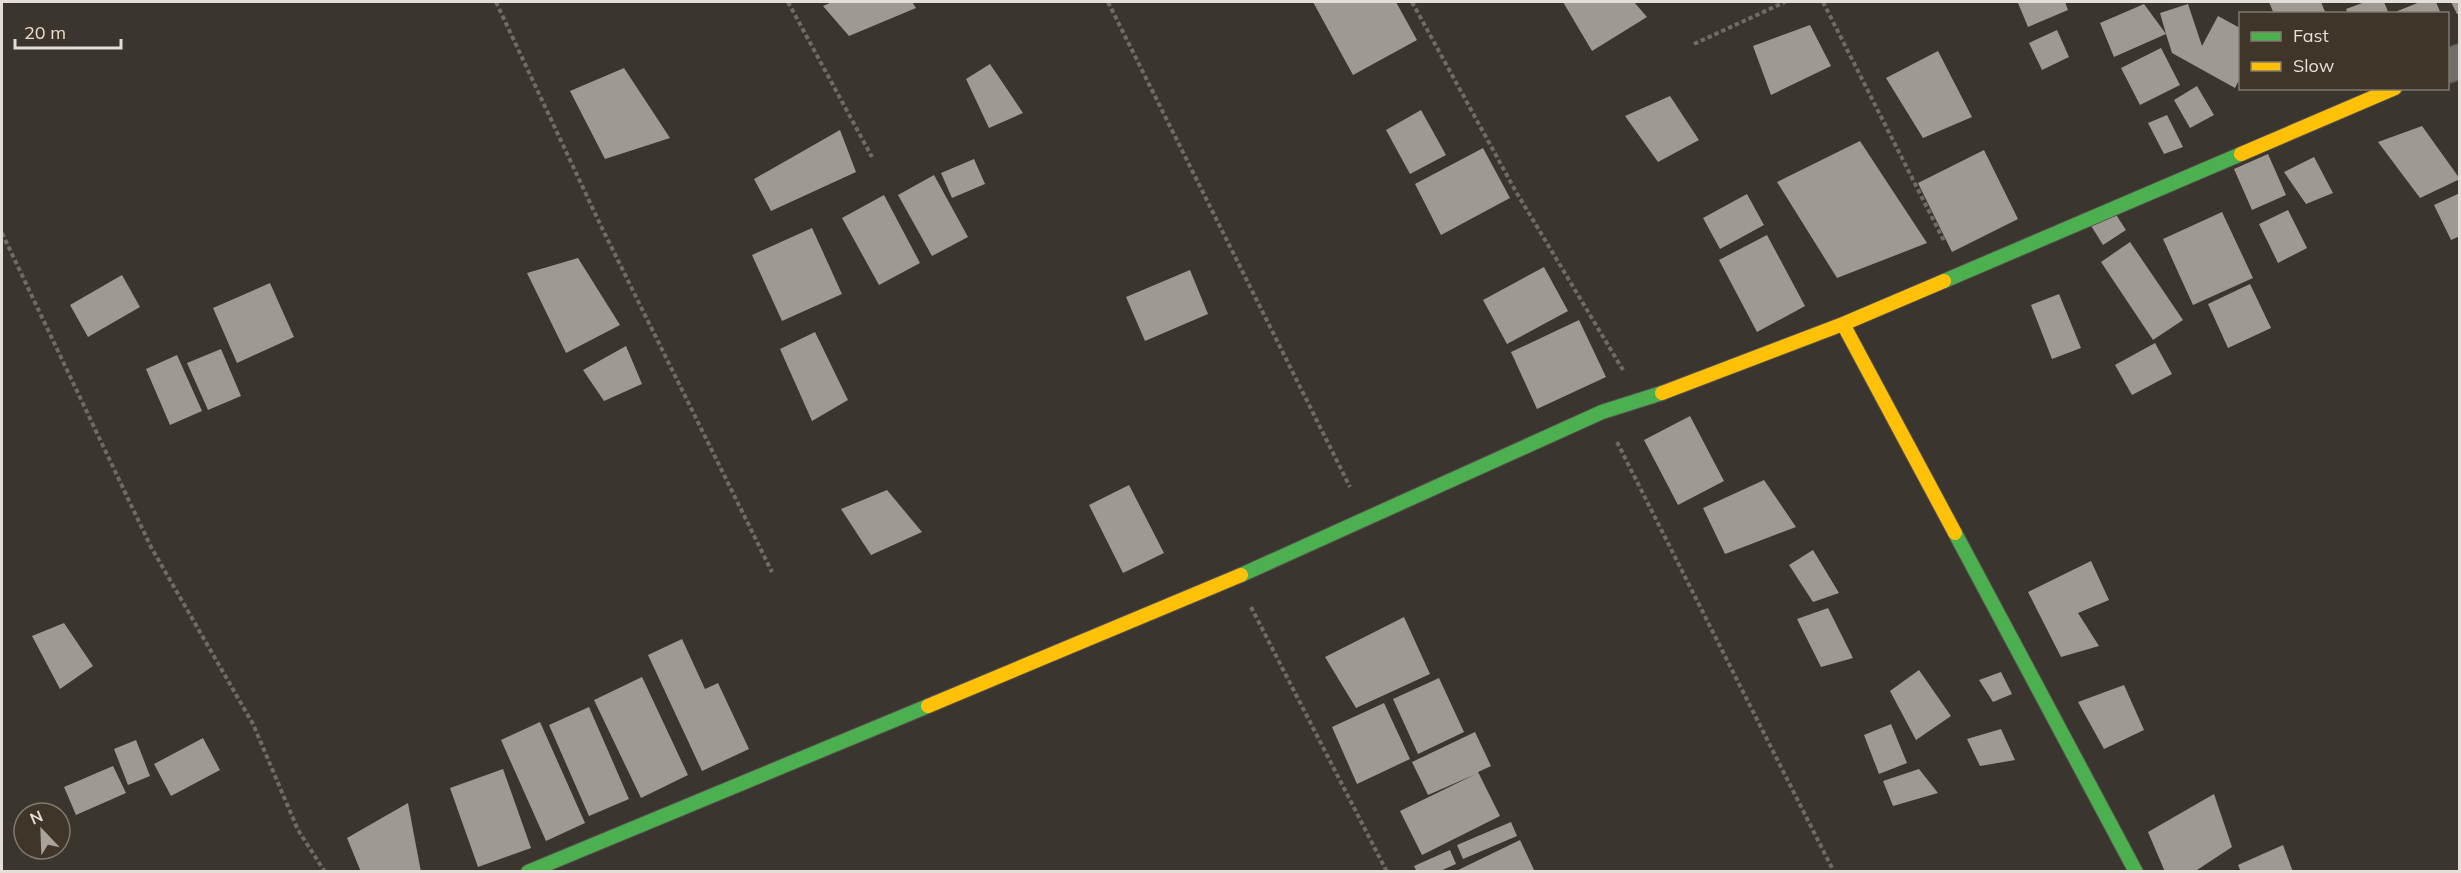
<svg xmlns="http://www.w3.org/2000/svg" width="2461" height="873" font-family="Mulish,sans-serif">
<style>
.building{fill:#9f9994}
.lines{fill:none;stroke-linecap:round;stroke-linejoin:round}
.street-casing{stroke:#57534d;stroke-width:36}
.fast-casing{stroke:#57534d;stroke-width:16}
.slow-casing{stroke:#57534d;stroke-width:16}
.path{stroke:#6f6b65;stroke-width:4;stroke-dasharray:4.5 3;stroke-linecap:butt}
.street{stroke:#716d68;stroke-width:33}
.fast{stroke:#4caf50;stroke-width:14}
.slow{stroke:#ffc107;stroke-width:14}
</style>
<rect width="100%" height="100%" fill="#3a352e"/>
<!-- building -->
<path class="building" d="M 832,2 L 912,2 L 916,8 L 849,36 L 823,6 Z
M 1313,2 L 1396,2 L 1417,40 L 1353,75 Z
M 1563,2 L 1634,2 L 1647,17 L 1592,51 Z
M 2021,2 L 2065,2 L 2068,10 L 2028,27 L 2018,3 Z
M 2269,2 L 2321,2 L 2326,14 L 2274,14 Z
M 2365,2 L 2384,2 L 2389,14 L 2348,14 L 2346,9 Z
M 2420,2 L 2436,2 L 2441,14 L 2390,14 Z
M 2451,2 L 2460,2 L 2460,14 L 2457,14 Z
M 2144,4 L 2166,34 L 2160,13 L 2188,4 L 2202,46 L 2218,16 L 2240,28 L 2240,78 L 2235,88 L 2172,53 L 2166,34 L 2114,57 L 2100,23 Z
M 1810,25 L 1831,66 L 1771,95 L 1753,46 Z
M 2057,30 L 2069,57 L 2042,70 L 2029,43 Z
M 2161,48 L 2180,85 L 2140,105 L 2121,68 Z
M 1938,51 L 1972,117 L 1923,138 L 1886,78 Z
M 990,64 L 1023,113 L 989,128 L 966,79 Z
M 624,68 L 670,138 L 605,159 L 570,91 Z
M 2197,86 L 2214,115 L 2190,128 L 2174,100 Z
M 1670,96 L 1699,140 L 1658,162 L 1625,116 Z
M 1421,110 L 1446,155 L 1410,174 L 1386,130 Z
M 2167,115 L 2183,147 L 2164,154 L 2148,123 Z
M 2422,126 L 2460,179 L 2420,198 L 2378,142 Z
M 840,130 L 856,172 L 771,211 L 754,179 Z
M 1860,141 L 1927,243 L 1837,278 L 1777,182 Z
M 1483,148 L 1510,198 L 1441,235 L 1415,184 Z
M 1984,150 L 2018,219 L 1952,252 L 1918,183 Z
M 2268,154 L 2286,195 L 2252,210 L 2234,169 Z
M 2314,157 L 2333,193 L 2306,204 L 2284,172 Z
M 974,159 L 985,184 L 952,198 L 941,173 Z
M 934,175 L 968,237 L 932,256 L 898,195 Z
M 2460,193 L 2460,236 L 2451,240 L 2434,205 Z
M 1747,194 L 1764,225 L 1720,249 L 1703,218 Z
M 884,195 L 920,263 L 879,285 L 842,218 Z
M 2113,210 L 2126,230 L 2103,245 L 2090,224 Z
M 2288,210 L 2307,248 L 2278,263 L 2259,224 Z
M 2222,212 L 2253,278 L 2193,305 L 2163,239 Z
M 812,228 L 842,294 L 782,321 L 752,255 Z
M 1767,235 L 1805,306 L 1757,332 L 1719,260 Z
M 2130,242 L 2183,320 L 2153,340 L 2101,262 Z
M 578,258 L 620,325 L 566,353 L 527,273 Z
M 1544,267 L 1568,311 L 1507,344 L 1483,300 Z
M 1190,270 L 1208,314 L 1145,341 L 1126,297 Z
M 122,275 L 140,307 L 88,337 L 70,305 Z
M 270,283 L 294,337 L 237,363 L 213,308 Z
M 2250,284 L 2271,328 L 2228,348 L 2208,304 Z
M 2059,294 L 2081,348 L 2052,359 L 2031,305 Z
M 1579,320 L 1606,377 L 1537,409 L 1511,352 Z
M 815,332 L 848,400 L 812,421 L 780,349 Z
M 2155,343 L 2172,374 L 2132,395 L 2115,365 Z
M 626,346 L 642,384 L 604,401 L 583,370 Z
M 221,349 L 241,396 L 208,410 L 187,363 Z
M 177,355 L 202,411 L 170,425 L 146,369 Z
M 1690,416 L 1724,481 L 1678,505 L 1644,440 Z
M 1764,480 L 1796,527 L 1725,554 L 1703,508 Z
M 1129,485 L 1164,553 L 1123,573 L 1089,505 Z
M 887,490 L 922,532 L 871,555 L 841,509 Z
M 1813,550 L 1839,593 L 1813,602 L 1789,565 Z
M 2091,561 L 2109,600 L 2078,613 L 2099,646 L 2061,657 L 2028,592 Z
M 1828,608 L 1853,658 L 1821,667 L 1797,619 Z
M 1404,617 L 1430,674 L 1356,708 L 1325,657 Z
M 64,623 L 93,666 L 60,689 L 32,636 Z
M 682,639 L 705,689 L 718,683 L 749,749 L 702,771 L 648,655 Z
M 1919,670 L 1951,716 L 1916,740 L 1890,691 Z
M 2001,672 L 2012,694 L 1993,702 L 1979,680 Z
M 642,677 L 688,775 L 641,798 L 594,700 Z
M 1439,678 L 1464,732 L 1418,754 L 1393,699 Z
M 2124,685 L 2144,730 L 2104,749 L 2078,702 Z
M 1384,703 L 1410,759 L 1357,784 L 1332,727 Z
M 589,707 L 629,799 L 589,816 L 549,725 Z
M 540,722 L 585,823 L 546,841 L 501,740 Z
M 1891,724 L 1907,763 L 1879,774 L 1864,735 Z
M 2001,729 L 2015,760 L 1980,766 L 1967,739 Z
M 1475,732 L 1491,766 L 1478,772 L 1500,816 L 1422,855 L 1400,811 L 1476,774 L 1428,795 L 1412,762 Z
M 203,738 L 220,770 L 171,796 L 154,764 Z
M 136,740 L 150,776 L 128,785 L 114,749 Z
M 113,766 L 126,793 L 76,815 L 64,787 Z
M 503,769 L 531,848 L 478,867 L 450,788 Z
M 1919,769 L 1938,793 L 1893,806 L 1883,781 Z
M 2214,794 L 2232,847 L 2194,872 L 2165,872 L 2148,832 Z
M 408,803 L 421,872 L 361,872 L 347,838 Z
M 1511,822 L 1517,836 L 1463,859 L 1457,845 Z
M 1520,840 L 1535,872 L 1454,872 Z
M 2283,845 L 2293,872 L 2241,872 L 2238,865 Z
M 1450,850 L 1456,864 L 1438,872 L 1417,872 L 1414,866 Z"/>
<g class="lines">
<defs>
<path id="street" d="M 2448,66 L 2460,61"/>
<path id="fast" d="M 1944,281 L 2241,154
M 1955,533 L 2136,872
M 1241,575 L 1602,412 L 1662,393
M 528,872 L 928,706"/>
<path id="slow" d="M 2241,154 L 2395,88
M 1843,324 L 1955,533
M 1662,393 L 1843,324 L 1944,281
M 928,706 L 1241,575"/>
</defs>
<!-- street casing -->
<use href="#street" class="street-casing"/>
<!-- fast casing -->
<use href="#fast" class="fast-casing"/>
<!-- slow casing -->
<use href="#slow" class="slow-casing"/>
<!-- path -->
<path class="path" d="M 496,2 L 600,224 L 772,572
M 788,2 L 872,157
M 1108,2 L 1350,487
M 1412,2 L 1515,190 L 1623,370
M 1823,2 L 1945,243
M 1694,44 L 1785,2
M 2,233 L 151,547 L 253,724 L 298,830 L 325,872
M 1617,442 L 1834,872
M 1251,607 L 1387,872"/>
<!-- street -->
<use href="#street" class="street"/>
<!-- fast -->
<use href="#fast" class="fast"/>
<!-- slow -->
<use href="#slow" class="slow"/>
</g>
<!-- border -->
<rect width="2461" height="873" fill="none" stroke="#e4ded6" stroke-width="6"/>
<!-- legend -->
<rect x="2239" y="12" width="210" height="78" fill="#3f3629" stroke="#81796e" stroke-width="1.5"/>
<rect x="2251" y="32" width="30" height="9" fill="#4caf50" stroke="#81796e" stroke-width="1.5"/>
<text x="2293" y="42" font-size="18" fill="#e4ded6">Fast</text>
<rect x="2251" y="62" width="30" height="9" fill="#ffc107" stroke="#81796e" stroke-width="1.5"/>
<text x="2293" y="72" font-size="18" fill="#e4ded6">Slow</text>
<!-- north arrow -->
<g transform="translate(42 831) rotate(337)"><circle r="28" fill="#3f3629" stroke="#81796e" stroke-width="1.5"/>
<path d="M0-4.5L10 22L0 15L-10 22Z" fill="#a8a39b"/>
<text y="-9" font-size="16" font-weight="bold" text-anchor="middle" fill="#e4ded6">N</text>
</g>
<!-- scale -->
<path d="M15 39v9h106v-9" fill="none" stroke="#e4ded6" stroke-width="3"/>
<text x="24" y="39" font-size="18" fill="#e4ded6" stroke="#3f3629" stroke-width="4.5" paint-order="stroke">20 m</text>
</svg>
